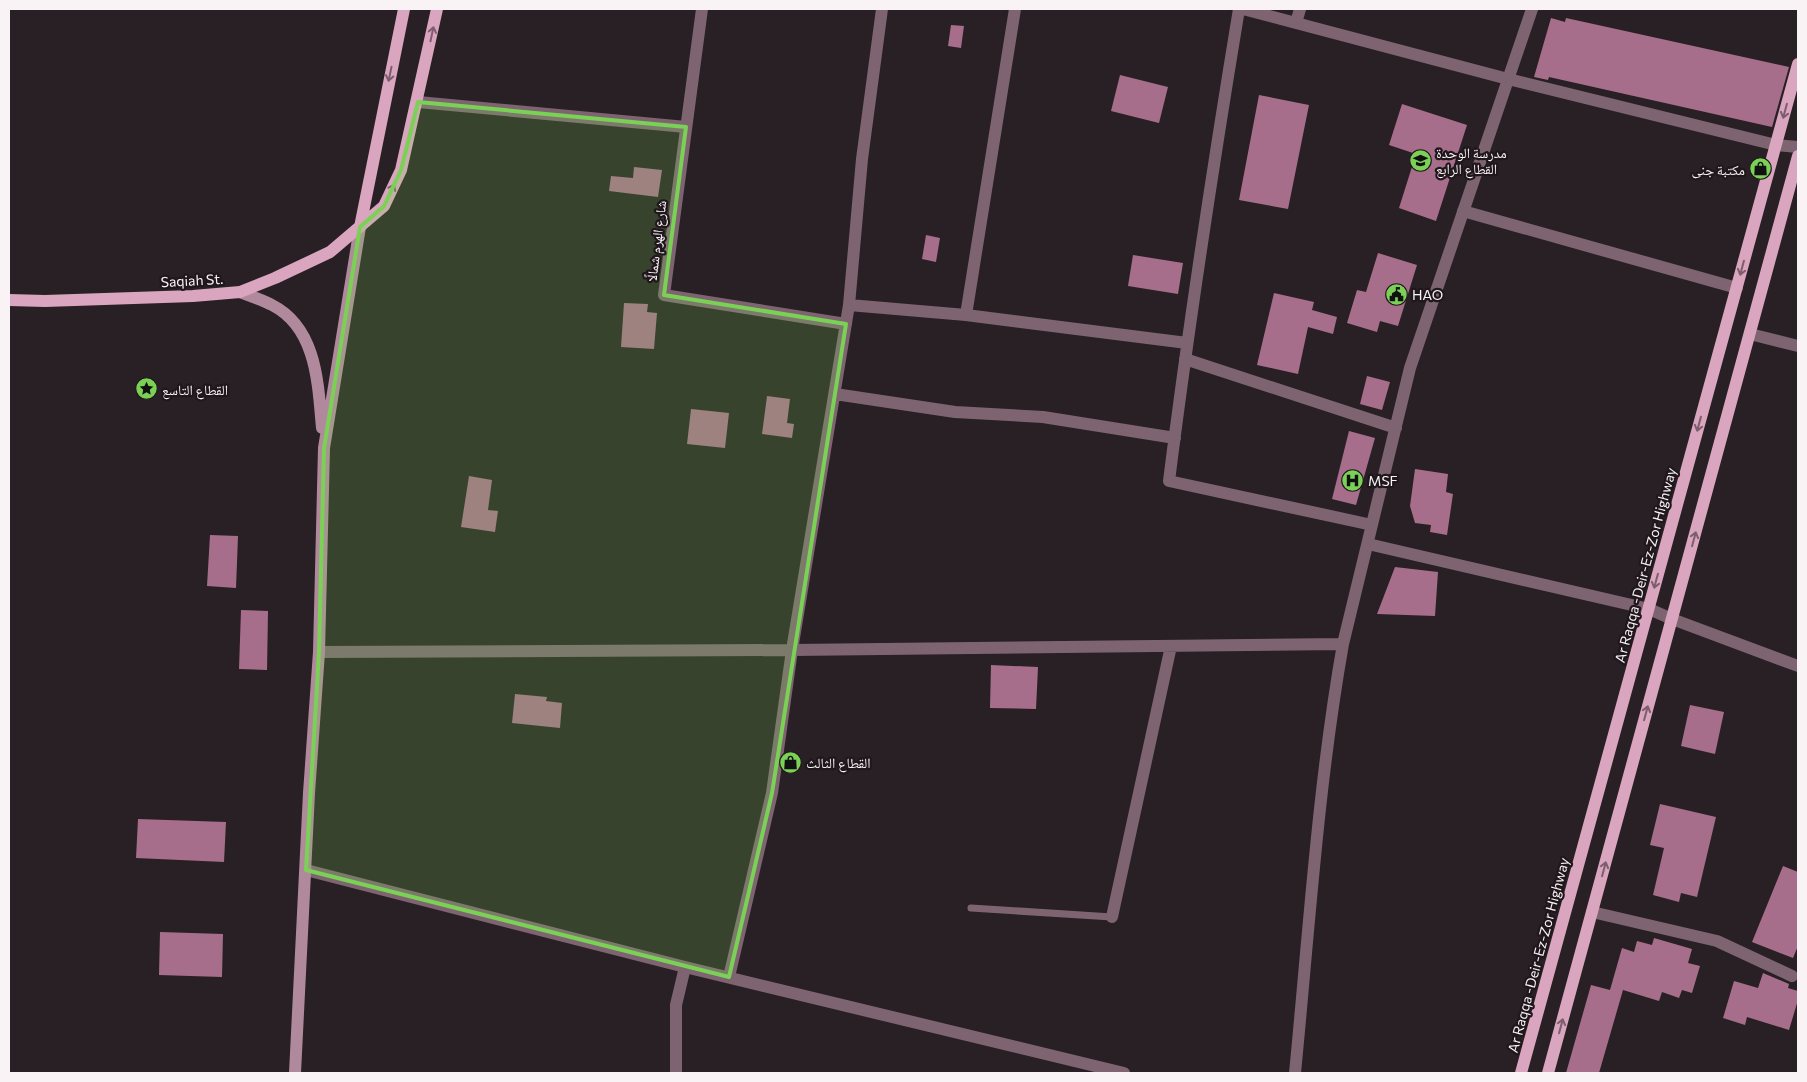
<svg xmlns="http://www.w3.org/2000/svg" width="1807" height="1082" font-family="Commissioner,'Noto Naskh Arabic',sans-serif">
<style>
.building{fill:#a76e8b}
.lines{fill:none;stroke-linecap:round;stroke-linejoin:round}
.service{stroke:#7e6471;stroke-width:7}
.minor{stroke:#7e6471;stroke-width:12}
.secondary{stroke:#b1899d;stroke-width:12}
.primary{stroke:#daa5bf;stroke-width:12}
.oneway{stroke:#7c5e6d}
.marked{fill:#7ad156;fill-opacity:0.2;stroke:#7ad156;stroke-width:4;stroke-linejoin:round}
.labels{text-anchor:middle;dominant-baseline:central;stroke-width:4.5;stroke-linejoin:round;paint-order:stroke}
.poi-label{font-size:14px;fill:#f9f3f6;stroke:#1f171b;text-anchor:start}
.street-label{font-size:14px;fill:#f9f3f6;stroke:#1f171b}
</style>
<rect width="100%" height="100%" fill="#282024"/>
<!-- building -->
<path class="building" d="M 1551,18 L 1565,22 L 1566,18 L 1789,67 L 1772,127 L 1549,77 L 1548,80 L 1534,77 Z
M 951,25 L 964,26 L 961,48 L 948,46 Z
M 1120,75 L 1168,87 L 1159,123 L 1111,111 Z
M 1259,95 L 1309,105 L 1288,209 L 1239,200 Z
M 1402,104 L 1467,125 L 1436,221 L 1399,208 L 1416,154 L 1389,145 Z
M 634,167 L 662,170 L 658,197 L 609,191 L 611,176 L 633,178 Z
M 926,235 L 940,238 L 936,262 L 922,259 Z
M 1378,253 L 1417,265 L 1398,326 L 1380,321 L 1377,332 L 1347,323 L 1357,290 L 1366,292 Z
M 1133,255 L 1183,263 L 1178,294 L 1128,286 Z
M 1274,293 L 1314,302 L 1312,310 L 1337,317 L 1333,334 L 1308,327 L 1298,374 L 1257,365 Z
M 624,303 L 648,304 L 647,312 L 657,313 L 654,349 L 621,347 Z
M 1367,376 L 1390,382 L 1382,410 L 1360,404 Z
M 767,396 L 790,399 L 787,423 L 794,424 L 792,438 L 762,434 Z
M 691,409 L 729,413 L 725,448 L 687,444 Z
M 1349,431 L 1375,438 L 1356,505 L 1332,499 Z
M 1415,469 L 1448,474 L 1446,492 L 1453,494 L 1447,535 L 1430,532 L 1431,525 L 1415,523 L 1410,506 Z
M 469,476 L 492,480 L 488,510 L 498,511 L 495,532 L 461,527 Z
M 210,535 L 238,536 L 236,588 L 207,586 Z
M 1395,567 L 1438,572 L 1435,616 L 1377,614 Z
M 241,610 L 268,611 L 267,670 L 239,669 Z
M 991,665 L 1038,667 L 1036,709 L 990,708 Z
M 515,694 L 547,697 L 546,701 L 562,703 L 560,728 L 512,723 Z
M 1690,705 L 1724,712 L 1715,754 L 1681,746 Z
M 1660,804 L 1716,817 L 1697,897 L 1681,893 L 1679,902 L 1653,895 L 1664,848 L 1650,845 Z
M 138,819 L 226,822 L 224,862 L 136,858 Z
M 1783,866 L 1798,872 L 1798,946 L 1793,958 L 1752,942 Z
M 160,932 L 223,934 L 222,977 L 159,975 Z
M 1654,938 L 1692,949 L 1688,963 L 1700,966 L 1692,993 L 1682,990 L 1679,998 L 1662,992 L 1659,1001 L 1623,990 L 1599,1073 L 1566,1073 L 1591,985 L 1610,990 L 1622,948 L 1634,952 L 1637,941 L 1652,945 Z
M 1763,973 L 1789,984 L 1788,988 L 1798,991 L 1798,1000 L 1789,1030 L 1747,1017 L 1745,1025 L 1723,1018 L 1734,981 L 1758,988 Z"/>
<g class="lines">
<!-- service -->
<path class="service" d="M 971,908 L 1112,917"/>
<!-- minor -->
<path class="minor" d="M 702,9 L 664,295 L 846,324
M 1239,9 C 1213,166 1189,323 1169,481 L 1372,525
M 1243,9 L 1508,79 L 1776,145 L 1798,147
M 1296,23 L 1300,9
M 418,102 L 686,127
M 1463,211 L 1737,288
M 849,305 L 966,315 L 1187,343
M 966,315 L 1015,9
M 1750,334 L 1798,346
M 1185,359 L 1396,428
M 835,394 L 955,412 L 1043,417 L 1175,438
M 1368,544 L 1649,609 L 1672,619 L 1798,666
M 319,652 L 792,650 L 1343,644
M 306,870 L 685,967 L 1124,1073
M 1592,912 L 1717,941 L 1792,976
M 1112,917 L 1171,646
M 729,977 L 772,793 L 792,650 L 849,305 L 862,159 L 882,9
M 676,1073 L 676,1005 L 685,967
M 1295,1073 C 1309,930 1318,785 1343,644 L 1410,368 L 1532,9"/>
<!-- secondary -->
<path class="secondary" d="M 240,292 C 251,296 262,300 272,305 C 317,328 318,384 322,428
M 295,1073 L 309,793 L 319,652 L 324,448 L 360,227"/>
<!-- primary -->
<path class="primary" d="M 360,227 L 404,9
M 9,300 L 45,301 L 193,296 L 240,292 L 275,278 L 330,252 L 384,206 L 401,170 L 437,9
M 1521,1073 L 1798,64
M 1548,1073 L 1798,156"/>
</g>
<!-- one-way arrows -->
<defs><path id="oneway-shaft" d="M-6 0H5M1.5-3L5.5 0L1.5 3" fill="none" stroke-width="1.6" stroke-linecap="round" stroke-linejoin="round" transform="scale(1.25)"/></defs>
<g class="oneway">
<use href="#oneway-shaft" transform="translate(432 34) rotate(-78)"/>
<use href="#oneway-shaft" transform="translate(390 74) rotate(102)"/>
<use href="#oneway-shaft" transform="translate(1785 111) rotate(105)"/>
<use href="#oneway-shaft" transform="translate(391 191) rotate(-64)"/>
<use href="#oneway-shaft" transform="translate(1742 268) rotate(105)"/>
<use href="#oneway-shaft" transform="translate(1699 424) rotate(105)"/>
<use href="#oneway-shaft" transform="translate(1694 539) rotate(-75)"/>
<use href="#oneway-shaft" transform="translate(1656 581) rotate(105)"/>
<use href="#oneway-shaft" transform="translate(1646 713) rotate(-75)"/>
<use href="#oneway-shaft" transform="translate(1604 869) rotate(-75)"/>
<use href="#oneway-shaft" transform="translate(1561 1026) rotate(-75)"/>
</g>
<!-- marked area -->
<path class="marked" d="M 418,102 L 686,127 L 664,295 L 846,324 L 772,793 L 729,977 L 306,870 L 319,652 L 324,448 L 360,227 L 384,206 L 401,170 Z"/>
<!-- icons -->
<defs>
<symbol id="school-disc" viewBox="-11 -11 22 22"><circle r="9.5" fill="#7ad156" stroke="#1f171b"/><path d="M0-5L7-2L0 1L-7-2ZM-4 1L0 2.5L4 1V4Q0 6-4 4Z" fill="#111"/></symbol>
<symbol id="shop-disc" viewBox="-11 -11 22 22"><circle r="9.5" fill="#7ad156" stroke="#1f171b"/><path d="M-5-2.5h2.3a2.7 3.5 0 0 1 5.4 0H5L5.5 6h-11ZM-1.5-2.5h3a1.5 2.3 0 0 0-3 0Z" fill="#111"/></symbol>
<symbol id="civic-disc" viewBox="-11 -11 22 22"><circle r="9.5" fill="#7ad156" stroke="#1f171b"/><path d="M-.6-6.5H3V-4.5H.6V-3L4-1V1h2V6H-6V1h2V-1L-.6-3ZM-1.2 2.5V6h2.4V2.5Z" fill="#111"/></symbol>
<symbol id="sight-disc" viewBox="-11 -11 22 22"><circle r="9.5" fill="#7ad156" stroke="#1f171b"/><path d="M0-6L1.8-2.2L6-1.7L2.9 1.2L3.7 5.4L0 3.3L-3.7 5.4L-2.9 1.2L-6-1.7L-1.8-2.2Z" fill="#111"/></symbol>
<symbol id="hospital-disc" viewBox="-11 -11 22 22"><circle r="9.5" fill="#7ad156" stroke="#1f171b"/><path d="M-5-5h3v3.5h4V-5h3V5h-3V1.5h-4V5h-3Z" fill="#111"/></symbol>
</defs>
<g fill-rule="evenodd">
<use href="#school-disc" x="1408" y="148" width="25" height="25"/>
<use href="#shop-disc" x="1748" y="156" width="25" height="25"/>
<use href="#civic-disc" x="1384" y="282" width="25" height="25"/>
<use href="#sight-disc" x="134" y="376" width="25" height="25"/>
<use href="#hospital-disc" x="1340" y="468" width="25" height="25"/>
<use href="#shop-disc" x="778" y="750" width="25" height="25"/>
</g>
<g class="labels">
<!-- poi labels -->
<g class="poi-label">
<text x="1436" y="152">مدرسة الوحدة<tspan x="1436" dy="16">القطاع الرابع</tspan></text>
<text x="1745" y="169" text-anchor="end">مكتبة جنى</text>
<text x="1412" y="294">HAO</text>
<text x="162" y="389">القطاع التاسع</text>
<text x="1368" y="480">MSF</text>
<text x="806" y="762">القطاع الثالث</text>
</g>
<!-- street labels -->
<g class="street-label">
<text transform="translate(656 241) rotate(-83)">شارع الهرم شمالًا</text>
<text transform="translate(192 280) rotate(-3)">Saqiah St.</text>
<text transform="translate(1645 565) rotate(-75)">Ar Raqqa -Deir-Ez-Zor Highway</text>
<text transform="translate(1538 955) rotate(-75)">Ar Raqqa -Deir-Ez-Zor Highway</text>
</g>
</g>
<!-- border -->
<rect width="1807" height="1082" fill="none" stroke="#f9f3f6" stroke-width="20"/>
</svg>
